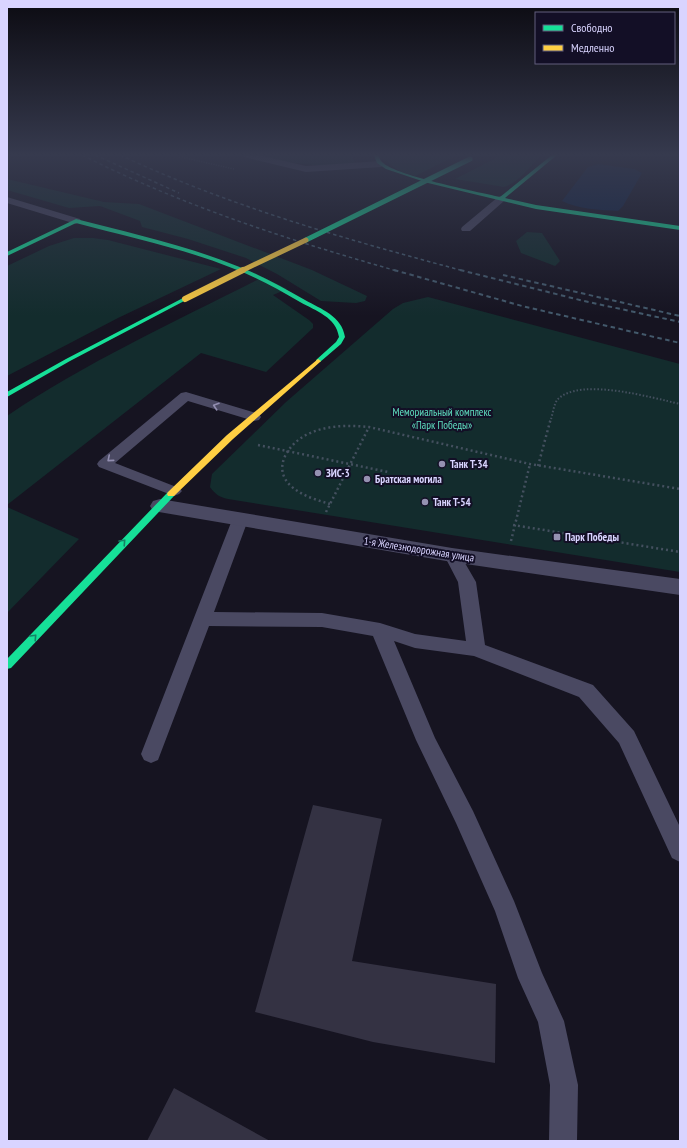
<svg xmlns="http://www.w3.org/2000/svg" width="687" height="1148" font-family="'PT Sans Narrow',sans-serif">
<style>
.green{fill:#132c2d}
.water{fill:#0d2144}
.building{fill:#343243}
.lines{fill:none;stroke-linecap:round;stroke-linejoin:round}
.path-far2{stroke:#44505f;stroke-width:1.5;stroke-dasharray:1 1.5;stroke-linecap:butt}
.path-far1{stroke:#44505f;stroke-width:2;stroke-dasharray:1.5 2;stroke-linecap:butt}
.path{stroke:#44505f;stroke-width:2.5;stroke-dasharray:2 3;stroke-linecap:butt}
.lane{fill:#4a4962;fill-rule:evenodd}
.street{fill:#4a4962;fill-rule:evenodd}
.fast{fill:#16e098;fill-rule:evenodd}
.slow{fill:#ffcf43;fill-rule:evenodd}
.rail-far1{stroke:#43596b;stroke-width:1.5;stroke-dasharray:3.5 3;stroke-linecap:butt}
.rail{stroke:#43596b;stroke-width:2;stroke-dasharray:4.5 3.5;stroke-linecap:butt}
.fast-bridge{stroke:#16e098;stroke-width:5}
.slow-bridge-far1{stroke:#ffcf43;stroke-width:5}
.slow-bridge{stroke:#ffcf43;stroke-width:6}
.oneway{stroke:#928eb0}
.oneway2{stroke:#158265}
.poi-dot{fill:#9591b1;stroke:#130f26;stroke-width:1.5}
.labels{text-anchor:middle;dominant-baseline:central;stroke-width:4;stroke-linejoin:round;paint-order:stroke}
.park-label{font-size:11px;fill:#5fe0c0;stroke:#130f26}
.poi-label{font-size:11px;font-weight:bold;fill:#d9d4ff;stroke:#130f26;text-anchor:start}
.street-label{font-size:11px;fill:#d9d4ff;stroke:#130f26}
</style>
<rect width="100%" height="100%" fill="#161421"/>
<!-- green -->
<path class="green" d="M 229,155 L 351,155 L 357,166 L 313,165 Z
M 380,155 L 457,155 L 415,176 L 401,172 L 380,157 Z
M 502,155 L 541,155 C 531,166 518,183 504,187 L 455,179 Z
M 7,179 L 104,202 L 139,204 L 312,270 L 367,296 L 365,301 L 356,303 L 321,301 L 277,274 L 246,258 L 188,239 L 142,227 L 140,221 L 100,206 L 69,208 L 7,190 Z
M 527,232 L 542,233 L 560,261 L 555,266 L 521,253 L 516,241 Z
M 74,238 L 93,238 L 108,240 L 221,269 L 118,318 L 7,376 L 7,266 L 49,246 Z
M 263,277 L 287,289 L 273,295 L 309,320 L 313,324 L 313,328 L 266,372 L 201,353 L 7,505 L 7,416 C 88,361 177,321 263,277 Z
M 428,297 L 680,364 L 680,572 L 228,499 C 219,497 215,494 210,487 L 212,474 L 286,402 L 393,309 L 403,303 Z
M 7,507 L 79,539 L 7,613 Z"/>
<!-- water -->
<path class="water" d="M 598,164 L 634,169 L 642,173 L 623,206 L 618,211 C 600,210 578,209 562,201 L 588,167 Z"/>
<!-- building -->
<path class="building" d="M 313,805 L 382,819 L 352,961 L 496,984 L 495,1063 L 373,1042 L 255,1012 Z
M 174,1088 L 270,1141 L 147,1141 Z"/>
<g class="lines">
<!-- path-far2 -->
<path class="path-far2" d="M 172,155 L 234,169"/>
<!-- path-far1 -->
<path class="path-far1" d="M 551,419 C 553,413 554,403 558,399 C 581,377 653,398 680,404"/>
<!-- path -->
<path class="path" d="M 258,445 L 388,472
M 538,466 L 551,418
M 330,504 C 317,500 302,496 291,486 C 272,469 287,445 306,435 C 325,425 348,425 369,427 L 530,464 L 680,489
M 326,512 L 369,427
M 513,525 L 680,552
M 511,541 L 530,464"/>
<!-- lane -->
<path class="lane" d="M 243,155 L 258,155 L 306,166 L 381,161 L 385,164 L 381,167 L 306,172 L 244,157 Z
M 501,196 L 504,197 L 504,201 L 470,231 L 462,231 L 461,229 L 462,227 L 498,197 Z
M 7,197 L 80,219 L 81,221 L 76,224 L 7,203 Z
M 186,392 L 259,414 L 261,417 L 259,420 L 254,421 L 188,401 L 115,463 L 179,488 L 182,491 L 179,494 L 174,496 L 169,494 L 99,467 L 97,464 L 99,461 L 181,393 Z
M 240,515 L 246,516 L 248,520 L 214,612 L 322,613 L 380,623 L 415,634 L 466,641 L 458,582 L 444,555 L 446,551 L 452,549 L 458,551 L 476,582 L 485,645 L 593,685 L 634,731 L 680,827 L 680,862 L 672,858 L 619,743 L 579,697 L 474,656 L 415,648 L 394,641 L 435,738 L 473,811 L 514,901 L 542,973 L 564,1021 L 578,1085 L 577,1141 L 549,1141 L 550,1085 L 538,1022 L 518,978 L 495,911 L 456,823 L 416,740 L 373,636 L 322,627 L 209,626 L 158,760 L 151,763 L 144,760 L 141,754 L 232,520 L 234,516 Z"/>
<!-- street -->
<path class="street" d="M 160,499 L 452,548 L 680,579 L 680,595 L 452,562 L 153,511 L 150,506 L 153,501 Z"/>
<!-- fast -->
<path class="fast" d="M 374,155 L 378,155 C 379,157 380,159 381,161 C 391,175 479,192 500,197 L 552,155 L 557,155 L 505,198 L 536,205 L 680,226 L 680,230 L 536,209 L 428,183 L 386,169 L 377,163 Z
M 76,219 C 130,233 185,245 237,266 C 261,275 282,287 305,300 C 321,309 342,316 345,337 L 341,344 L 320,362 L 316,362 L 316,360 L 336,342 L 339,337 C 336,317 316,311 300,302 C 278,289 256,277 232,268 C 182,248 128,237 76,223 L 7,256 L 7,252 Z
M 183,298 L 188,299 L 70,361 L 7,397 L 7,392 L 66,359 Z
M 171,491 L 174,492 L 175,494 L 174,496 L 11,668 L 7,669 L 7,659 L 168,492 Z"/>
<!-- slow -->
<path class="slow" d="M 318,359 L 321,361 L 320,362 L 233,439 L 174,496 L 168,496 L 167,494 L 168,492 L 227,435 Z"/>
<!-- rail-far1 -->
<path class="rail-far1" d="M 82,155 C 183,206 289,240 397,271
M 95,155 L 179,193
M 120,155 C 229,206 348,240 464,271"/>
<!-- rail -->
<path class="rail" d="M 394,270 L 522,306 L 680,343
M 460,270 L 584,301 L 680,322
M 503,275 L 680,316"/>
<!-- fast-bridge -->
<path class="fast-bridge" d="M 306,240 L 470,159"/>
<!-- slow-bridge-far1 -->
<path class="slow-bridge-far1" d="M 241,271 L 306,240"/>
<!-- slow-bridge -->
<path class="slow-bridge" d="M 185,299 L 243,270"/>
</g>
<!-- one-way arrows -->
<defs><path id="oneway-chevron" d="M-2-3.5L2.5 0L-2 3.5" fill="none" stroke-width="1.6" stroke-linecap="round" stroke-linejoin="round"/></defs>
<g class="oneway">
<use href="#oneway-chevron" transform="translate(216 406) rotate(-162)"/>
<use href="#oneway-chevron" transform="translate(110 459) rotate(140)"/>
</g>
<g class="oneway2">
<use href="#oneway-chevron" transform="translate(123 542) rotate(-47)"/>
<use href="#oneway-chevron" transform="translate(34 637) rotate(-47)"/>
</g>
<!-- sky -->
<linearGradient id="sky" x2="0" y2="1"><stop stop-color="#0c0b12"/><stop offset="0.49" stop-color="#363a4e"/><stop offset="1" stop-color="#363a4e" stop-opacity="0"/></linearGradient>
<rect width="687" height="316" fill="url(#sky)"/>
<!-- markers -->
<g class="poi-dot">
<circle cx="442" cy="464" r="4"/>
<circle cx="318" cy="473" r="4"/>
<circle cx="367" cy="479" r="4"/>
<circle cx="425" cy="502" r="4"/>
<rect x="553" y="533" width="8" height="8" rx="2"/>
</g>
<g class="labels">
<!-- park labels -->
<g class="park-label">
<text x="442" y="412">Мемориальный комплекс<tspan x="442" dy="13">«Парк Победы»</tspan></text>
</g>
<!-- poi labels -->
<g class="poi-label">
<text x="450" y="464">Танк Т-34</text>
<text x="326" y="473">ЗИС-3</text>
<text x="375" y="479">Братская могила</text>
<text x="433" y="502">Танк Т-54</text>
<text x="565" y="537">Парк Победы</text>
</g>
<!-- street labels -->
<g class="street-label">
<text transform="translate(419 549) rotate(9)">1-я Железнодорожная улица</text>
</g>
</g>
<!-- border -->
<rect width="687" height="1148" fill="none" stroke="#d9d4ff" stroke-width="16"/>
<!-- legend -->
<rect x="535" y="12" width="140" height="52" fill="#130f26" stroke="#625e7d"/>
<rect x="543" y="25" width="20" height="6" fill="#16e098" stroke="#625e7d"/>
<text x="571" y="32" font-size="12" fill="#d9d4ff">Свободно</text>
<rect x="543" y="45" width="20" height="6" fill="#ffcf43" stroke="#625e7d"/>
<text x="571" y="52" font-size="12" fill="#d9d4ff">Медленно</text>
</svg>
